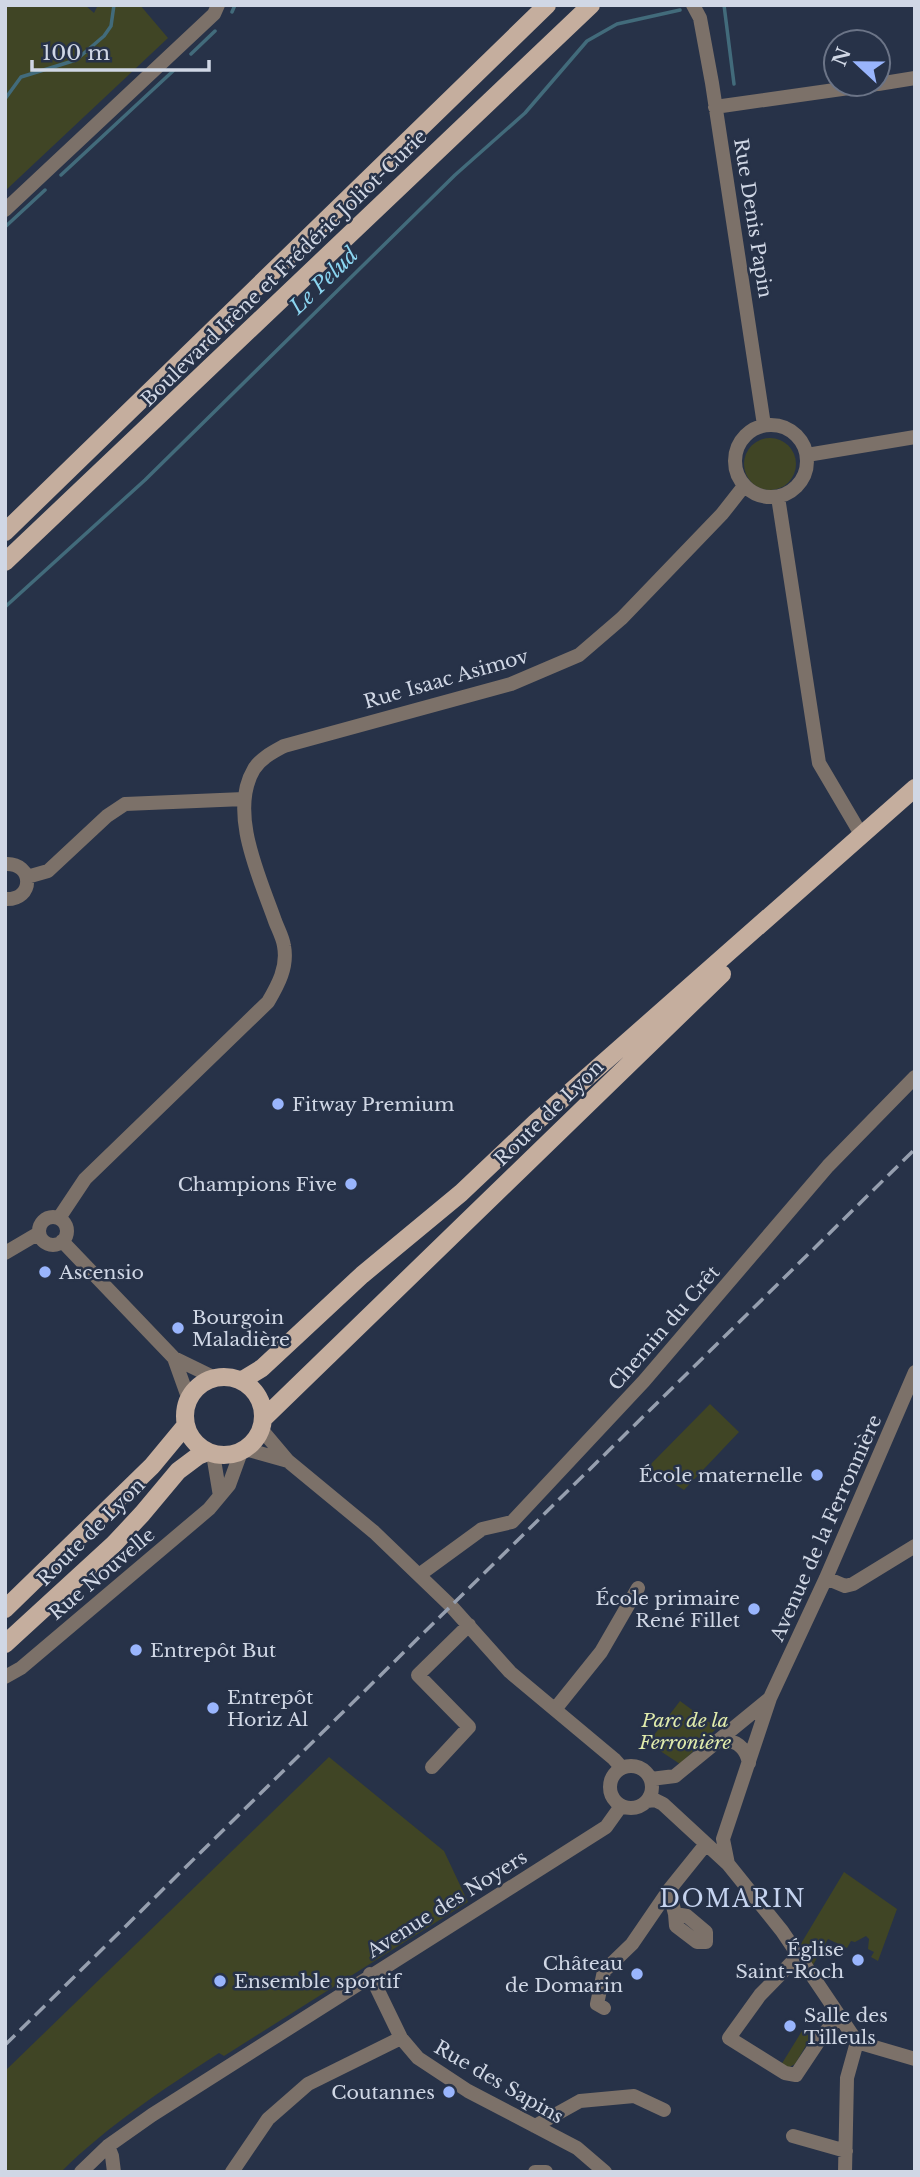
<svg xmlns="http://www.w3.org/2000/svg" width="920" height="2177" font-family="'Libre Baskerville',serif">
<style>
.green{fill:#404525}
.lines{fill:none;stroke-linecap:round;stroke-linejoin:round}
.stream{stroke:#426b7b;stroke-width:3.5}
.minor{stroke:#7c7169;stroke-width:14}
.major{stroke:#c5ae9e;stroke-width:18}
.rail{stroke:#969faf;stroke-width:3.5;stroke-dasharray:14 7;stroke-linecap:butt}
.poi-dot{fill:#99b5fd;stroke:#273248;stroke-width:2.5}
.labels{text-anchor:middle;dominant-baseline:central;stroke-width:5;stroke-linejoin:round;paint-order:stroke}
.street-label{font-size:19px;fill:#d0d7e5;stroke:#273248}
.poi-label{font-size:19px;fill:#d0d7e5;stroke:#273248;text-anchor:start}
.park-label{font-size:19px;font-style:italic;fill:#e0ebac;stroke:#273248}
.water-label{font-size:21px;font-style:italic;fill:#8bd5f0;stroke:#273248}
.quarter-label{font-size:23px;letter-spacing:2px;fill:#c5d3ef;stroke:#273248}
</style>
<rect width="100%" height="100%" fill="#273248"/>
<!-- green -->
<path class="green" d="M 5,5 L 85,5 L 94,13 L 98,5 L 140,5 L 168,38 L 5,191 Z
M744 464a26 26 0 1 1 52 0a26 26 0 1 1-52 0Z
M 710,1404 L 739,1432 L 684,1490 L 648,1467 Z
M 680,1701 L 717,1728 L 680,1764 L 648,1743 Z
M 329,1757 L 444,1851 L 468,1902 L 224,2056 L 219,2053 C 164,2089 108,2125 61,2172 L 5,2172 L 5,2071 Z
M 844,1872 L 897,1909 L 878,1961 L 871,1957 L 874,1952 L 868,1949 L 869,1939 L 866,1936 L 855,1942 L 851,1941 L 847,1948 L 828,1939 L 813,1965 L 799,1947 Z
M 802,2031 L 811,2037 L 795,2064 L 788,2068 L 781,2065 Z"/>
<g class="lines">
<!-- stream -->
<path class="stream" d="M 724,5 L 734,84
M 232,12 L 235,5
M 191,54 L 215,31
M 5,99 L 21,77 L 76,60 L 104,36 L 111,26 L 114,5
M 61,175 L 173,71
M 5,227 L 45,190
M 5,607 L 145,480 L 455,175 L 525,113 L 587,41 L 617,24 L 680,10"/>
<!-- minor -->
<path class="minor" d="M 693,5 L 700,18 L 712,83 L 764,425
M 878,84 L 915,78
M 715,107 L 877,84
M 5,210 L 214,14 L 218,5
M735 461a36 36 0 1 1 72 0a36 36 0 1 1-72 0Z
M 807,455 L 915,437
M 778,497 L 819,763 L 862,836
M 5,864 C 34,862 35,901 5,899
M 27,877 L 48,871 L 107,816 L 125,804 L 244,799
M39 1231a14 14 0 1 1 28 0a14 14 0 1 1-28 0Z
M 59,1218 L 85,1179 L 268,1002 C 278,985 288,967 284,946 C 283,938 278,929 275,921 C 260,878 228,812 254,769 C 261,758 273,752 284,746 L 511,684 L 579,655 L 622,618 L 722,514 L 744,486
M 62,1241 L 174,1358 L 215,1378
M 5,1253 L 39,1233
M 174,1358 L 189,1400
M 261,1429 L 288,1461 L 374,1532 L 451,1606 L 510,1672 L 614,1759 L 622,1768
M 245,1449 L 288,1461
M 213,1454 L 220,1496
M 419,1575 L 482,1529 L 512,1522 L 644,1381 L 828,1166 L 915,1077
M 826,1578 L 845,1586 L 853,1584 L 915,1546
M 5,1677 L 21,1668 L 209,1509 L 229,1485 L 241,1452
M 556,1708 L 601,1652 L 638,1588
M 720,1741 C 735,1739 746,1747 749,1763
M610 1787a21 21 0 1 1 42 0a21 21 0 1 1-42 0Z
M 432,1767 L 469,1727 L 418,1675 L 469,1625
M 651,1779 L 675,1776 L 769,1699
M 647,1801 L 655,1800 L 663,1804 L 728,1864 L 782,1931 L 857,2042 L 915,2059
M 728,1864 L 723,1839 L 770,1698 L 826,1578 L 915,1372
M 675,1914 L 676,1926 L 697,1942 L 706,1942 L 706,1932 L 687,1916 L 675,1914 L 669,1890 L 706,1844
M 800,1954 L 760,1995 L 729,2038 L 785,2073 L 796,2075 L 822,2036 L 839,2016
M 370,1974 L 401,2038 L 418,2058 L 468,2091 L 577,2148 L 605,2172
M 604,2008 L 597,2004 L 604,1971 L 632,1944 L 669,1890
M 535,2126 L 580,2101 L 634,2096 L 664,2110
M 793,2136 L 846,2151
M 108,2146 L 112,2156 L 114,2172
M 81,2172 L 108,2146 L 152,2115 L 606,1827 L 621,1806
M 232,2172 L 268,2119 L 308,2084 L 401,2038
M 535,2172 L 546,2172
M 845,2172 L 847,2078 L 857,2042"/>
<!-- major -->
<path class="major" d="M 5,532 L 547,5
M 5,562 L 591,5
M185 1416a39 39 0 1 1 78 0a39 39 0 1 1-78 0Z
M 241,1381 L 262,1368 L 362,1275 L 461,1193 L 535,1123 L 915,788
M 263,1419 L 722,974
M 5,1609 L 152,1466 L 186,1425
M 5,1644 L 114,1544 L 142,1514 L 178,1471 L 198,1456 L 208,1452"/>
<!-- rail -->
<path class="rail" d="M 5,2045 L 915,1149"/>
</g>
<!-- markers -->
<g class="poi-dot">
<circle cx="278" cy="1104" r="7"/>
<circle cx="351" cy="1184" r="7"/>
<circle cx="45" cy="1272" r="7"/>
<circle cx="178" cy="1328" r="7"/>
<circle cx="817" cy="1475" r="7"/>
<circle cx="754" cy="1609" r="7"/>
<circle cx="136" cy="1650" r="7"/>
<circle cx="213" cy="1708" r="7"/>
<circle cx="858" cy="1960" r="7"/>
<circle cx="637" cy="1974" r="7"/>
<circle cx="220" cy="1981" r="7"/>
<circle cx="790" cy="2026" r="7"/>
<circle cx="449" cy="2092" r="7"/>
</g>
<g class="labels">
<!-- street labels -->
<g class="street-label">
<text transform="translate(753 218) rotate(81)">Rue Denis Papin</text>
<text transform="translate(284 268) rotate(-44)">Boulevard Irène et Frédéric Joliot-Curie</text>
<text transform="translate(446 679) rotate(-16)">Rue Isaac Asimov</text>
<text transform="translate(549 1113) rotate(-44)">Route de Lyon</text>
<text transform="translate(664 1328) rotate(-49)">Chemin du Crêt</text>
<text transform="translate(826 1528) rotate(-66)">Avenue de la Ferronnière</text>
<text transform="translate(91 1532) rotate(-45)">Route de Lyon</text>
<text transform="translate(102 1574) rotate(-40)">Rue Nouvelle</text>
<text transform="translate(447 1904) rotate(-32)">Avenue des Noyers</text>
<text transform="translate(499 2082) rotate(30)">Rue des Sapins</text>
</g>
<!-- poi labels -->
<g class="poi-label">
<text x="292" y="1104">Fitway Premium</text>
<text x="337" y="1184" text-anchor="end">Champions Five</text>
<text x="59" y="1272">Ascensio</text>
<text x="192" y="1317">Bourgoin<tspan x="192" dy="22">Maladière</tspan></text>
<text x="803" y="1475" text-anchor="end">École maternelle</text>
<text x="740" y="1598" text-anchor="end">École primaire<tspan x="740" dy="22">René Fillet</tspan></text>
<text x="150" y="1650">Entrepôt But</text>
<text x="227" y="1697">Entrepôt<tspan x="227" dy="22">Horiz Al</tspan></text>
<text x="844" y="1949" text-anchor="end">Église<tspan x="844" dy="22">Saint-Roch</tspan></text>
<text x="623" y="1963" text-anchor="end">Château<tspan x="623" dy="22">de Domarin</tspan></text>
<text x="234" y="1981">Ensemble sportif</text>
<text x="804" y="2015">Salle des<tspan x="804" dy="22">Tilleuls</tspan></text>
<text x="435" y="2092" text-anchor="end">Coutannes</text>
</g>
<!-- park labels -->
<g class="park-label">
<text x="685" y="1720">Parc de la<tspan x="685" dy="22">Ferronière</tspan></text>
</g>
<!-- water labels -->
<g class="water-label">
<text transform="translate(324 281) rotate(-44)">Le Pelud</text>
</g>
<!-- quarter labels -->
<g class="quarter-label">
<text x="733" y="1899">DOMARIN</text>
</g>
</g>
<!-- border -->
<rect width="920" height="2177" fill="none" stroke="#d0d7e5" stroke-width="14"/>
<!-- north arrow -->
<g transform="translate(857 63) rotate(292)"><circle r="33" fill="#273248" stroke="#6b7487" stroke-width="2"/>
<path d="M0-5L12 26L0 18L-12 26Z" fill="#99b5fd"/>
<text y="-10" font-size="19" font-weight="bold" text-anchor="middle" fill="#d0d7e5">N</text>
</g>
<!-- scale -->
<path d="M32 60v10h177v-10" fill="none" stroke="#d0d7e5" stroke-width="3.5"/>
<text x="42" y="60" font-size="21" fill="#d0d7e5" stroke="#273248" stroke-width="5" paint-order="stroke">100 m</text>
</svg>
